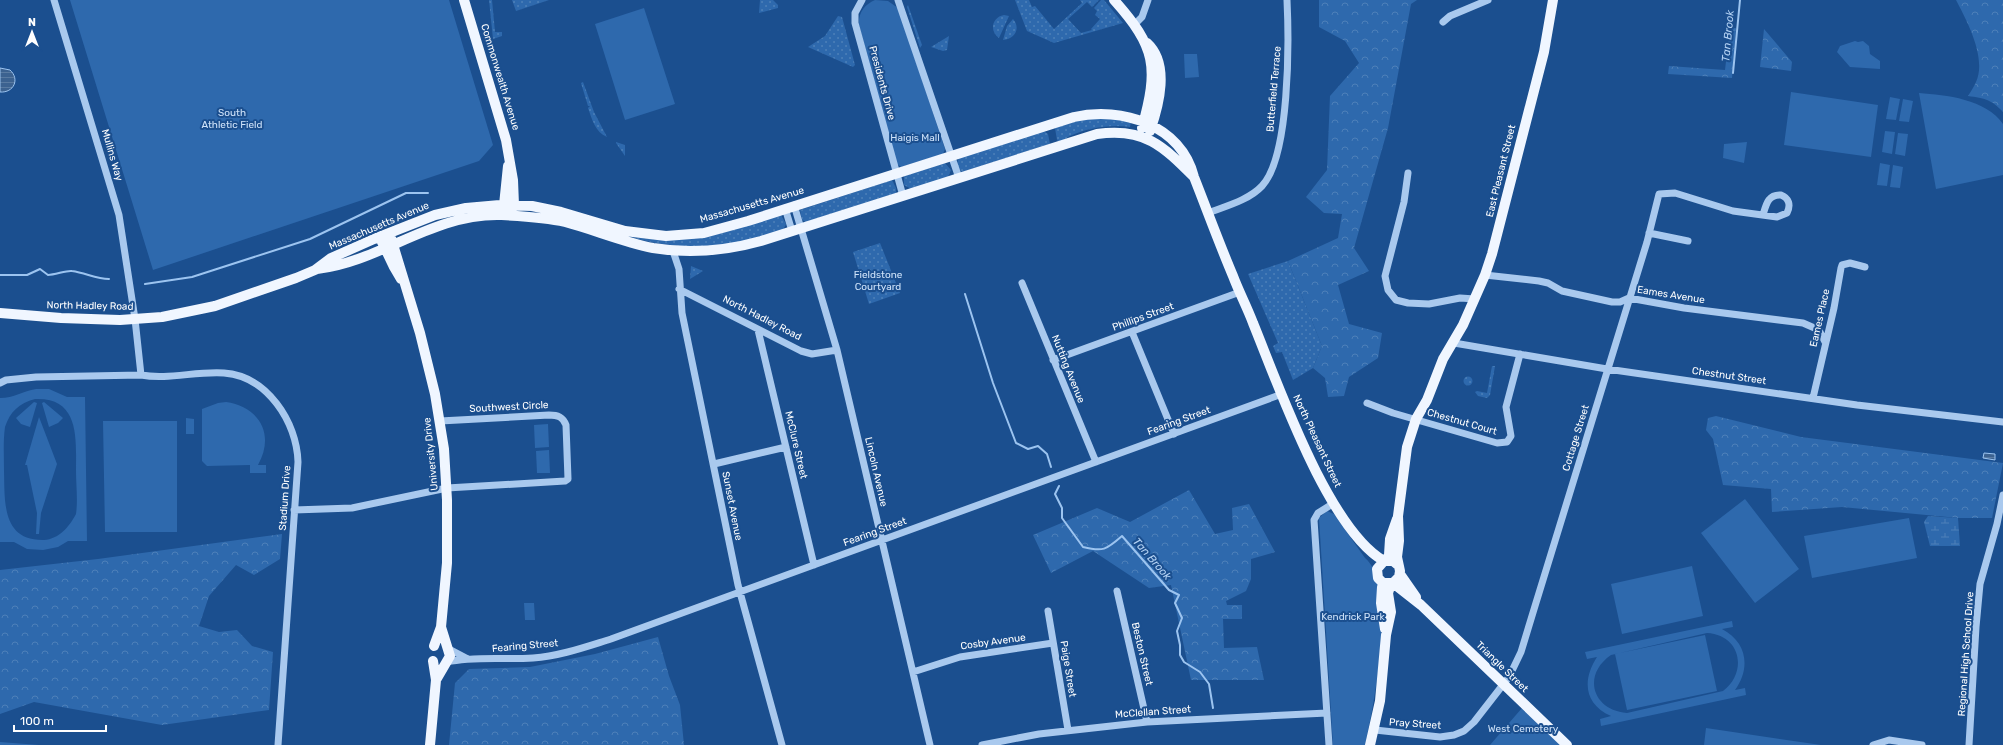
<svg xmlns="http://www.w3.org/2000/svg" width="2003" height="745" font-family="Rubik,sans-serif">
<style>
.grass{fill:url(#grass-dots)}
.forest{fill:url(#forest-crowns)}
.wetland{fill:url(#wetland-marsh)}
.park{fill:#2e69ad;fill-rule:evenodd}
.water{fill:url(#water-rules);stroke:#9cc4f0}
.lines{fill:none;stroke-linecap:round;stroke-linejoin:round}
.stream{stroke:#9cc4f0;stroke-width:2}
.minor{stroke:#a9c9ee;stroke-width:7}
.major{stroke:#f0f6ff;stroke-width:10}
.labels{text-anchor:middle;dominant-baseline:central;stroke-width:4;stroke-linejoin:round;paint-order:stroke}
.street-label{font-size:10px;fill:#fff;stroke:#1b4f8f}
.park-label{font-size:10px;fill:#cfe3fa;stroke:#1b4f8f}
.water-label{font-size:11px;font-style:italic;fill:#b5d3f5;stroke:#1b4f8f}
</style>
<defs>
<pattern id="grass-dots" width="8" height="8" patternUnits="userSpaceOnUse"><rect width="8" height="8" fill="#2e69ad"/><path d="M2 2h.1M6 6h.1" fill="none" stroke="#4d80b9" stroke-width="1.8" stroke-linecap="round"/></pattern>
<pattern id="forest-crowns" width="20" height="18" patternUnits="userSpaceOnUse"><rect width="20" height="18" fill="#2e69ad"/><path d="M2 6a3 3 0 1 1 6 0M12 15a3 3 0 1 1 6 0" fill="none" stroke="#4d80b9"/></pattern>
<pattern id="wetland-marsh" width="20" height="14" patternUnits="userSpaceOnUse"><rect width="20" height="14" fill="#2e69ad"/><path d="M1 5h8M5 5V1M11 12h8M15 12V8" fill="none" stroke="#4d80b9"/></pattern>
<pattern id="water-rules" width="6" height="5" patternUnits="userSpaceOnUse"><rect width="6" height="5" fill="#3c6290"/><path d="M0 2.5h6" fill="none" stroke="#597aa1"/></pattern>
</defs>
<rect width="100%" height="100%" fill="#1b4f8f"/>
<!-- grass -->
<path class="grass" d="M 489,0 L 492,0 L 495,32 L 502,32 L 502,36 L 493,39 Z
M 512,0 L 549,0 L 516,11 Z
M 760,0 L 773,0 L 778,5 L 778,8 L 759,13 Z
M 1015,0 L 1029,0 L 1032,7 L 1035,6 L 1054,29 L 1082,3 L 1080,0 L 1099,0 L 1092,7 L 1087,2 L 1068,19 L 1081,33 L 1092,30 L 1091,29 L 1100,19 L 1095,15 L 1097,11 L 1094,8 L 1101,0 L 1104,0 L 1123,23 L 1054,43 L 1027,31 Z
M 908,5 L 922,45 L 920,48 L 907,7 Z
M 1004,15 L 1009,16 L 999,38 C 989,31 992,17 1004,15 Z
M 838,16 L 842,17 L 855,65 L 853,67 L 808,47 L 825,36 Z
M 1013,19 C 1021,28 1015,39 1003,40 L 1007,26 Z
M 949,36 L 947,50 L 943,51 L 931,47 Z
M 583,82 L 594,112 L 607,137 C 595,132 592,119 588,108 L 590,106 L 588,106 L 581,83 Z
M 1102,117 L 1131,122 L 1130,127 C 1110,124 1088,128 1070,136 C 1065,138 1065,141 1059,142 L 1057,140 L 1055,128 L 1074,120 Z
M 1044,131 L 1048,134 L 1050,144 L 962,172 C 958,169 956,162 959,158 Z
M 616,142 L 625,145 L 625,156 L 616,143 Z
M 945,163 L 951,170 L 948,177 L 911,189 L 904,185 L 904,176 Z
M 892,180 L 896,188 L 896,193 L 806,222 L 802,220 L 800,210 Z
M 781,215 L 786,224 L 783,230 C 765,235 747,242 728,245 C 695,249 663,246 630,237 L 662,240 Z
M 880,243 L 900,293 L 869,304 L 853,252 Z
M 1288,261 L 1322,346 L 1313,368 L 1293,380 L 1282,352 L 1276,353 L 1273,346 L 1278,343 L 1248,274 Z
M 691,266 L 703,271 L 690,279 Z
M 1492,366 L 1495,366 L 1490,395 L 1487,398 L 1478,396 L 1475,392 L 1477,391 L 1487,393 Z
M1463.5 381a4.5 4.5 0 1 1 9 0a4.5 4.5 0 1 1-9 0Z"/>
<!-- forest -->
<path class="forest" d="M 1319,0 L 1417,0 L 1411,4 L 1388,128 L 1354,248 L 1369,271 L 1338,285 L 1349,324 L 1382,333 L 1378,358 L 1349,377 L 1344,396 L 1328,397 L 1325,378 L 1313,368 L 1322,346 L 1288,261 L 1338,238 L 1342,214 L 1324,213 L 1306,197 L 1327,170 L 1330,96 L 1359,63 L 1345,41 L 1319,27 Z
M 1956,0 L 2003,0 L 2003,112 C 1992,100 1985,98 1968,96 C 1971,91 1974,87 1976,82 C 1987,58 1967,21 1956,0 Z
M 1730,28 L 1736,28 L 1732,78 L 1668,74 L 1669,66 L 1725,70 Z
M 1764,29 L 1792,62 L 1791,71 L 1760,67 Z
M 1716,416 L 1801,437 L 2003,463 L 1992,518 L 1958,518 L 1842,507 L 1772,512 L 1771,489 L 1723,485 L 1713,439 L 1706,430 L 1708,418 Z
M 1189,490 L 1215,534 L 1233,530 L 1232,508 L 1249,504 L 1275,552 L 1251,559 L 1251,579 L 1246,591 L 1226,601 L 1227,605 L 1242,605 L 1242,619 L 1223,619 L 1224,648 L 1257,647 L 1264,680 L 1191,680 L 1171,585 L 1149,588 L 1093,551 L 1051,573 L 1033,535 L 1097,508 L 1130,522 Z
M 282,534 L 280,559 L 254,575 L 236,565 L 209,596 L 199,626 L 219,632 L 237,630 L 252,646 L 273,652 L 269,710 L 162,725 L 34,702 L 0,714 L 0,570 L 98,559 Z
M 658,637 L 669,676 L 680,705 L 684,745 L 449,745 L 455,683 L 469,669 L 530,667 L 595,654 Z"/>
<!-- wetland -->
<path class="wetland" d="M 1928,516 L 1958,518 L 1960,546 L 1930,546 L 1924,522 Z"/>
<!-- park -->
<path class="park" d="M 70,0 L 449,0 L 493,145 L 479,161 L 153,270 Z
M 875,0 L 888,1 L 898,8 L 945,149 L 943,154 L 901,167 L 897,164 L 859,25 C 858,13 864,5 875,0 Z
M 644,8 L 675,104 L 625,120 L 595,24 Z
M 1855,41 L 1858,42 L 1863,41 L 1869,46 L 1870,54 L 1880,61 L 1880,69 L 1850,67 L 1837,52 L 1840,46 Z
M 1184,54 L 1197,54 L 1199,77 L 1185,78 Z
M 1791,92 L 1878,105 L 1871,157 L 1784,145 Z
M 1919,93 C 1946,95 1986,99 2003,124 L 2003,175 L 1936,189 Z
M 1890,97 L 1900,99 L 1896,120 L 1886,119 Z
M 1903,99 L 1913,101 L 1909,122 L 1899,121 Z
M 1885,131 L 1895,132 L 1892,154 L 1882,152 Z
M 1898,133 L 1908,134 L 1905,156 L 1895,154 Z
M 1747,142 L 1744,163 L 1723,158 L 1724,144 Z
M 1880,163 L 1890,165 L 1887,186 L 1877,185 Z
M 1893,165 L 1903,167 L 1900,188 L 1890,187 Z
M 36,389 L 49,389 L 67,397 L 85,397 L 87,541 L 68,541 L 58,547 L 43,550 L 27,549 L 14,542 L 0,542 L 0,398 C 14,398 23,391 36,389 ZM 35,399 C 80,397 76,439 76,470 C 76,485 78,500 76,514 C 69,527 59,539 44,540 C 1,541 5,500 4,471 C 4,456 3,442 5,427 C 10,412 19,403 35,399 Z
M 34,402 L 37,403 L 30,427 L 21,424 L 16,418 Z
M 44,402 L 63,418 L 58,423 L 49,427 L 42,403 Z
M 226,402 C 260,407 275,435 258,465 L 266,465 L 266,473 L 250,473 L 250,465 L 207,466 L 202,461 L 202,409 L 218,403 Z
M 39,417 L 57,464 L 41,513 L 39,534 L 36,534 L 37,513 L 27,465 L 25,465 Z
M 186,418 L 194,419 L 194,434 L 186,434 Z
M 103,421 L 177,421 L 177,532 L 105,532 Z
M 548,424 L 549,447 L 535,448 L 534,425 Z
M 549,450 L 550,473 L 537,473 L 536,451 Z
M 1745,499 L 1799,569 L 1755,603 L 1701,533 Z
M 1327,511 L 1334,514 L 1365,558 C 1397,584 1374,707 1365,745 L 1333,745 L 1319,518 Z
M 1909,518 L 1917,558 L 1812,578 L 1804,536 Z
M 1692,566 L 1703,616 L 1622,634 L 1611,584 Z
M 524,603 L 534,603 L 535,620 L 525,620 Z
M 1732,621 L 1733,627 L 1722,629 C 1747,642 1751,668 1735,690 L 1745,688 L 1746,695 L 1601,726 L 1600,719 L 1611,716 C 1584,704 1582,680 1597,657 L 1587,659 L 1585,652 ZM 1707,633 C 1741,635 1748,672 1723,691 L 1627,713 C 1592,710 1582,675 1611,655 Z
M 1705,635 L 1717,691 L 1627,710 L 1615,654 Z
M 1522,708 L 1561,745 L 1490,745 Z
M 1706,728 L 1821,745 L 1704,745 Z
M 0,742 L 39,745 L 0,745 Z"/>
<!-- water -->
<path class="water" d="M 0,68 L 10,70 C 20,79 14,93 0,92 Z
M 1984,453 L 1995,454 L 1995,460 L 1983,458 Z"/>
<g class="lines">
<!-- stream -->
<path class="stream" d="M 1733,73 L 1740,0
M 0,275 L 27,275 L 40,269 L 48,275 C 55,275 67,270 72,271 C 86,273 96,279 109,279
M 145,284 L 192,277 L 310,239 L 406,193 L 428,193
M 965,294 L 993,383 L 1016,443 L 1028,449 L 1038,446 L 1047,454 L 1051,467
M 1059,486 L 1055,494 L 1062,508 L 1062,518 L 1083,547 C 1103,552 1106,550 1122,536 L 1169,590 L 1179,595 L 1175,603 L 1182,618 L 1177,631 L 1180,645 L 1180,655 L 1184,662 L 1200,672 L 1209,684 L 1213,708"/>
<!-- minor -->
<path class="minor" d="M 54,0 L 119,215 L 135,319 L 141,375
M 862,0 L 855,13 L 855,23 L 903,196
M 898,0 L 959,178
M 1443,22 L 1450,16 L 1488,0
M 1134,25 L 1142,17 L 1148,0
M 1408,173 L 1404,202 L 1385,276 L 1388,290 L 1396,300 L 1408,303 L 1429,304 L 1460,298 L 1475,299
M 794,205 L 837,350 L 930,745
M 785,208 L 792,231
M 1208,213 C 1226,206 1249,200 1262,186 C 1290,156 1289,41 1287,0
M 1649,233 L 1688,241
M 673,251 L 679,269 L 682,313 L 738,585 L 782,745
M 1485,275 L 1539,281 L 1548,283 L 1562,291 L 1612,302 L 1620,302 L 1629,298 L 1684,308 L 1803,323 L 1819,330 L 1825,342
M 1022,283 L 1096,462
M 679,289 L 801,351 L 812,354 L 837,350
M 758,330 L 814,565
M 1132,332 L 1174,434
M 1454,343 L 1607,369 L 1857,405 L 2003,422
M 1053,360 L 1240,292
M 0,383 L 6,380 L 36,377 L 141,375 C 168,380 196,371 224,373 C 267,376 297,422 298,462 L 278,745
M 1813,398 L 1834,308 L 1841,268 L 1842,265 L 1850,263 L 1865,267
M 1367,403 L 1393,413 L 1497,443 L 1507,442 L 1511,436 L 1506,407 L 1520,354
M 714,464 L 786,447
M 294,510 L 352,508 L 447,488 L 565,481 L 568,479 L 566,425 C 563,417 558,415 549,415 L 440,421
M 1117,591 L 1147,722
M 1048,611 L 1068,730
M 449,649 L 468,659
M 447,662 C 475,656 505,660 533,658 C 560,656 585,647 611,639 L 1282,394
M 913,672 L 960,657 L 1053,643
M 1375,730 L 1440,737 L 1454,735 L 1464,731 L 1474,722 L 1509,677 L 1521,652 L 1535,606 L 1647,242 L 1659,194 L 1675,193 L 1733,211 L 1777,217 L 1787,213 C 1791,205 1789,198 1781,195 C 1768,194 1766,205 1763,215
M 982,745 L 1039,734 L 1147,722 L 1327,713
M 1329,745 L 1314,520 L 1318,513 L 1334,503
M 1873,745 L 1889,740 L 1922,745
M 1969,745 L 1976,627 L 1980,584 L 1997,524 L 2003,495"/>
<!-- major -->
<path class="major" d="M 464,0 L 506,140 L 513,180 L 514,205 L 511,211
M 1114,0 C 1156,47 1159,67 1142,128
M 1147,43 C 1170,64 1159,105 1150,131
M 506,211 L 504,205 L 508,166
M 391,238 L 420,333 L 435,394 L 444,449 L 447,500 L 447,563 L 441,627 L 434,646
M 382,242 L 394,267 L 401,279
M 317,269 C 380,262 431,214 499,215 C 520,216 545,217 565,222 C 595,230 623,242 653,248 C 689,254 725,251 761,241 L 1097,134 C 1144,127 1163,146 1194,177
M 0,313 L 61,318 L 120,320 L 162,317 L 215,306 L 296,278 L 315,270 L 331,258 L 374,239 L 435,215 L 466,208 L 500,205 L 532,206 L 561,212 L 625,231 L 666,236 L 704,233 L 748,221 L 1074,117 C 1122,106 1181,125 1194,177 C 1207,210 1219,243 1233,276 C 1239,292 1247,307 1253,323 C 1278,384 1328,529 1384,561
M 1386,561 L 1389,555 L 1390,539 L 1397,519
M 1399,566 L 1393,561 L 1384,561 L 1377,569 L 1378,578 L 1383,583 L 1393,583 L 1399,577 L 1400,571 L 1397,557 L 1399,541 L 1398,516 L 1407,447 L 1416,419 L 1427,400 L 1443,359 L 1463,325 L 1485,275 L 1492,254 L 1544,52 L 1553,0
M 1400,574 L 1416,597
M 1393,583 L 1421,605 L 1567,745
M 1382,587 L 1381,603 L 1385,629
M 436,680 L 450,656 L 441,627
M 430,745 L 436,680 L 433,661
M 1370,745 L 1380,701 L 1386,635 L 1391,612 L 1388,593 L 1391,584"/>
</g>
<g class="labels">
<!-- street labels -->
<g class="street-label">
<text transform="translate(500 77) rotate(73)">Commonwealth Avenue</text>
<text transform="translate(882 83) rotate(75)">Presidents Drive</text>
<text transform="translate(1274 89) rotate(-85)">Butterfield Terrace</text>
<text transform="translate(112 155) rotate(74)">Mullins Way</text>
<text transform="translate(1501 171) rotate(-76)">East Pleasant Street</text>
<text transform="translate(752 205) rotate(-16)">Massachusetts Avenue</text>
<text transform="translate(379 226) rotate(-23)">Massachusetts Avenue</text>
<text transform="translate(1671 295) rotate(9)">Eames Avenue</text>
<text transform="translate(90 306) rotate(1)">North Hadley Road</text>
<text transform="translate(1143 317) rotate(-20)">Phillips Street</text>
<text transform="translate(762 318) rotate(27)">North Hadley Road</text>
<text transform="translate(1820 318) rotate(-77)">Eames Place</text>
<text transform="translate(1068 369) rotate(68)">Nutting Avenue</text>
<text transform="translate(1729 376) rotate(8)">Chestnut Street</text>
<text transform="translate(509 407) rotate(-3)">Southwest Circle</text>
<text transform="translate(1179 421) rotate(-20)">Fearing Street</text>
<text transform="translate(1462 422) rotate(16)">Chestnut Court</text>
<text transform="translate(1576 438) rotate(-73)">Cottage Street</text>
<text transform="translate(1317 441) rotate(65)">North Pleasant Street</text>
<text transform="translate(796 445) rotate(77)">McClure Street</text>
<text transform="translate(431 454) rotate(-96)">University Drive</text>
<text transform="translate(876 472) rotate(77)">Lincoln Avenue</text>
<text transform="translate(285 498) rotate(-86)">Stadium Drive</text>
<text transform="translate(732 506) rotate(79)">Sunset Avenue</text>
<text transform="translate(875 532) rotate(-20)">Fearing Street</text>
<text transform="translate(993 642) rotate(-8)">Cosby Avenue</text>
<text transform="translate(525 646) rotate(-5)">Fearing Street</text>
<text transform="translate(1142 654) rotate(77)">Beston Street</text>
<text transform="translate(1966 654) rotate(-86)">Regional High School Drive</text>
<text transform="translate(1502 667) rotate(44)">Triangle Street</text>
<text transform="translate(1068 669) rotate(81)">Paige Street</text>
<text transform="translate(1153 712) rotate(-4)">McClellan Street</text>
<text transform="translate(1415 724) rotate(4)">Pray Street</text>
</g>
<!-- park labels -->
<g class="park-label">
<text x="232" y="113">South<tspan x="232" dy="12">Athletic Field</tspan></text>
<text x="915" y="138">Haigis Mall</text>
<text x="878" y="275">Fieldstone<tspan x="878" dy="12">Courtyard</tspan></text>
<text x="1353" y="617">Kendrick Park</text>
<text x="1523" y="729">West Cemetery</text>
</g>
<!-- water labels -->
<g class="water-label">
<text transform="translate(1728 36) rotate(-85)">Tan Brook</text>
<text transform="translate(1152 559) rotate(49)">Tan Brook</text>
</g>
</g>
<!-- north arrow -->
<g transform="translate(32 32)" stroke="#1b4f8f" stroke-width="3" paint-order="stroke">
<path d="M0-3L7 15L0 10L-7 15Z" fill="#ffffff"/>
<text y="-6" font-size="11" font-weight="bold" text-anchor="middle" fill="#ffffff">N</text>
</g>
<!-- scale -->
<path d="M14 725v6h92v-6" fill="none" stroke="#ffffff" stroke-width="2"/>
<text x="20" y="725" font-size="12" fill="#ffffff" stroke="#1b4f8f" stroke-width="3" paint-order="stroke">100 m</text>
</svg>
